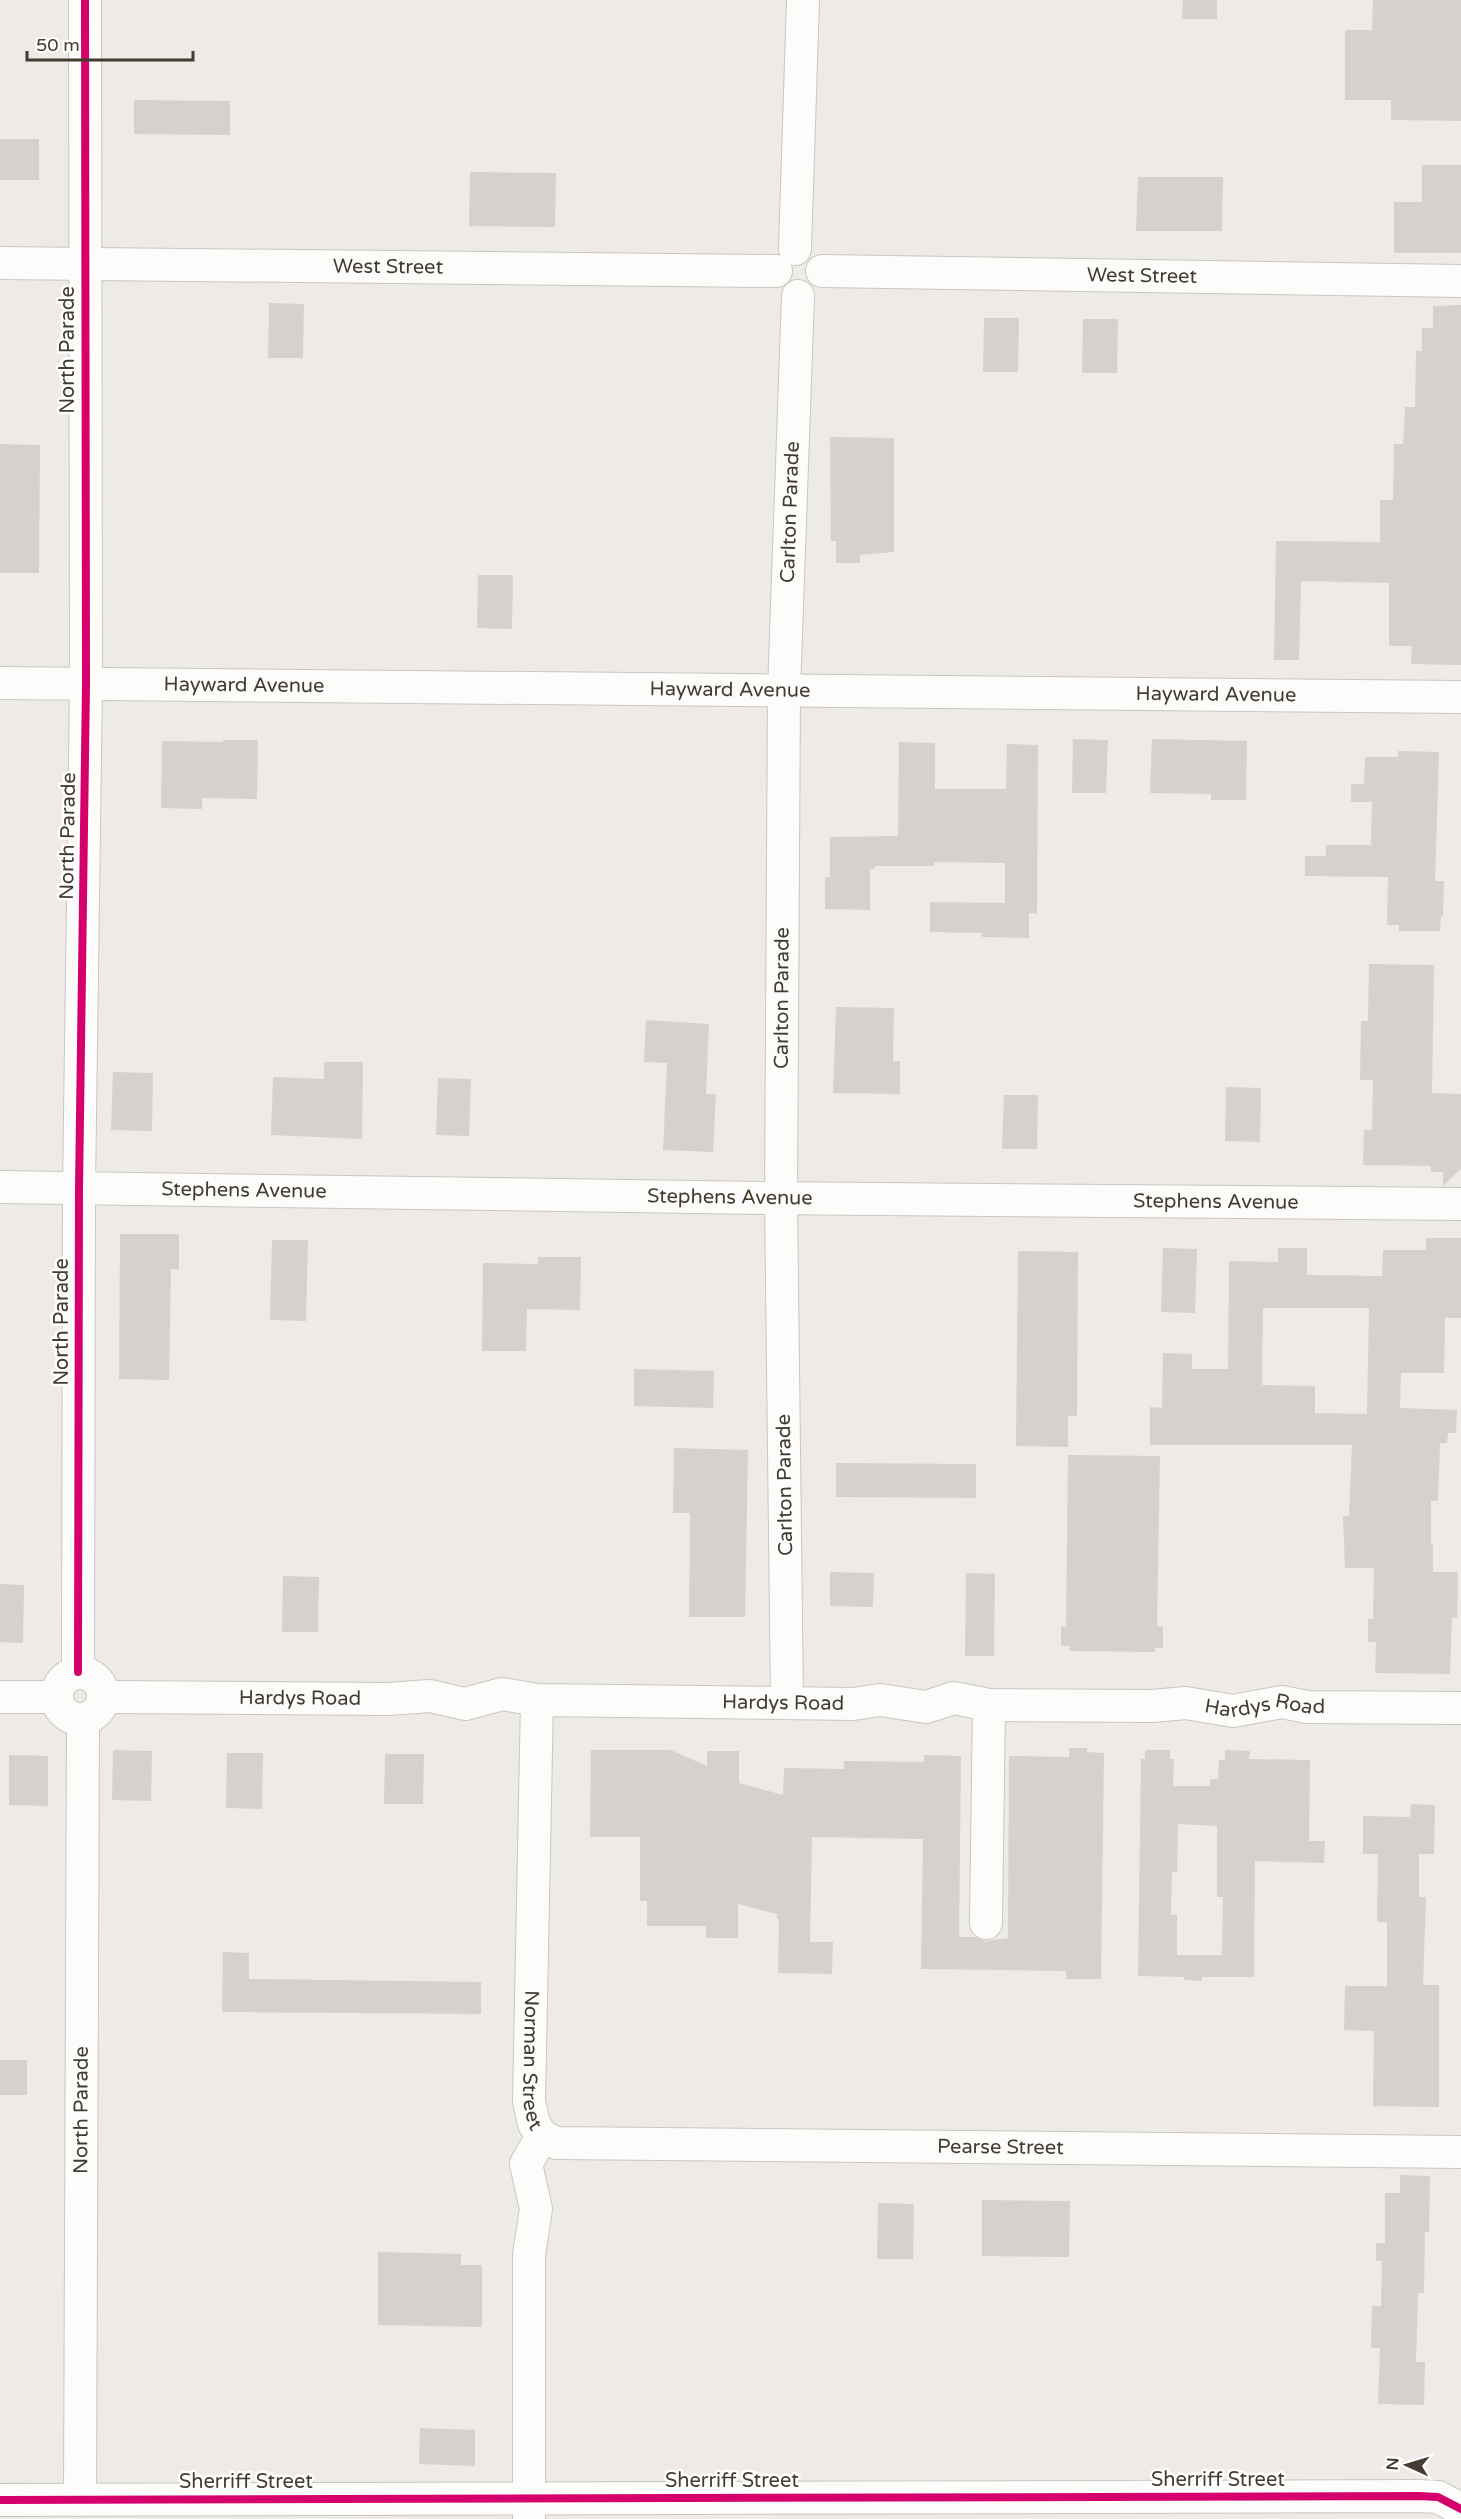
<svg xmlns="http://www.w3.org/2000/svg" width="1461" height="2519" font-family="'Varela Round',sans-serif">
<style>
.building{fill:#d6d1cc;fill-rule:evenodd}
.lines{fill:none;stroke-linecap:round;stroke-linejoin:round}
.minor-casing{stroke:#cac6c1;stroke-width:34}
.minor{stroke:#fcfcfb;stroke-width:32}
.cycleway-casing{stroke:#fff;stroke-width:11}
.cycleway{stroke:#d6006c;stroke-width:8}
.labels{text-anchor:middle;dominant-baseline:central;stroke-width:5;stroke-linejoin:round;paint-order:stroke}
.street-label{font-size:20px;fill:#443b31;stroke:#fff}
</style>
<rect width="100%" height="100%" fill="#eeeae5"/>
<!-- building -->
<path class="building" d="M 1183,0 L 1217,0 L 1217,19 L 1182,19 Z
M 1373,0 L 1461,0 L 1461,121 L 1391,120 L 1391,100 L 1345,100 L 1345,30 L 1372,30 Z
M 134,100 L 230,101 L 230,135 L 134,134 Z
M 0,139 L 39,139 L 39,180 L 0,180 Z
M 1422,165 L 1461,165 L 1461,253 L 1394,253 L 1394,202 L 1422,202 Z
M 470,172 L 556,173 L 555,227 L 469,226 Z
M 1138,177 L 1223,177 L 1222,231 L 1136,231 Z
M 269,303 L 304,304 L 303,358 L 268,358 Z
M 1461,305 L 1461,665 L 1411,664 L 1412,646 L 1389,646 L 1389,583 L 1301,581 L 1299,660 L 1274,660 L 1276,541 L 1380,542 L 1380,500 L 1393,500 L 1394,444 L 1403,444 L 1405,407 L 1415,407 L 1416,351 L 1422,351 L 1422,328 L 1433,328 L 1433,306 Z
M 984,318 L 1019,318 L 1018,372 L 983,372 Z
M 1083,319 L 1118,319 L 1117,373 L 1082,373 Z
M 830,437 L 894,438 L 894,552 L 860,555 L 860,563 L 836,563 L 836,541 L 831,541 Z
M 0,444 L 40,445 L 39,573 L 0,573 Z
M 478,575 L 513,575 L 512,629 L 477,628 Z
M 1073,739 L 1108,740 L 1106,793 L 1072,793 Z
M 1152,739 L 1247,741 L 1246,800 L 1211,800 L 1211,794 L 1150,793 Z
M 223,740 L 258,740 L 257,799 L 202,798 L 202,809 L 161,808 L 162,741 L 223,742 Z
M 899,742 L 935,743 L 935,789 L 1006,789 L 1007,744 L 1038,745 L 1037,914 L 1029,913 L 1029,938 L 982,937 L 982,933 L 930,932 L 930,902 L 1005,903 L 1005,863 L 934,862 L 934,866 L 875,866 L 875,869 L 870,869 L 870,910 L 825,909 L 825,877 L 830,877 L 830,837 L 898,836 Z
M 1398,751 L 1439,752 L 1435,881 L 1444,881 L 1443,916 L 1441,917 L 1440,931 L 1399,931 L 1399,925 L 1387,925 L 1388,877 L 1305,876 L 1305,856 L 1326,856 L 1326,845 L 1371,845 L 1372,802 L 1351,802 L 1351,784 L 1364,784 L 1365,757 L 1398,757 Z
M 1369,964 L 1434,965 L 1432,1093 L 1461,1094 L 1461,1169 L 1443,1186 L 1443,1172 L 1431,1172 L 1431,1166 L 1363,1165 L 1364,1130 L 1372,1130 L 1373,1080 L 1360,1080 L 1361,1021 L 1368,1021 Z
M 836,1007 L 894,1008 L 893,1061 L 900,1061 L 900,1094 L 833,1093 Z
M 646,1020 L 709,1024 L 706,1094 L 716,1094 L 713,1152 L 663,1150 L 667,1063 L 644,1062 Z
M 324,1062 L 363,1062 L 362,1139 L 271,1135 L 273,1077 L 324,1079 Z
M 113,1072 L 153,1073 L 152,1131 L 111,1130 Z
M 438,1078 L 471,1079 L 469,1136 L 436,1135 Z
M 1226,1087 L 1261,1088 L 1260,1142 L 1225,1141 Z
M 1004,1095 L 1038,1095 L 1037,1149 L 1002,1149 Z
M 120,1234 L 179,1234 L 179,1269 L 171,1269 L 169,1380 L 119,1379 Z
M 1426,1238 L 1461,1238 L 1461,1318 L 1445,1318 L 1444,1373 L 1401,1373 L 1400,1408 L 1457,1410 L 1456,1433 L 1448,1433 L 1447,1443 L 1440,1443 L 1438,1501 L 1431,1501 L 1431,1544 L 1433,1544 L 1433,1572 L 1458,1572 L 1457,1618 L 1452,1618 L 1450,1674 L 1375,1673 L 1376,1642 L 1368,1642 L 1368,1619 L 1373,1619 L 1374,1568 L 1345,1568 L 1343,1516 L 1349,1516 L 1352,1445 L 1150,1445 L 1150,1407 L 1162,1408 L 1163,1353 L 1192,1354 L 1192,1369 L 1228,1369 L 1229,1261 L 1278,1262 L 1278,1248 L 1307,1248 L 1307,1275 L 1382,1276 L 1383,1250 L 1426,1250 ZM 1263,1308 L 1369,1308 L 1367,1414 L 1315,1413 L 1315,1386 L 1262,1385 Z
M 272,1240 L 308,1240 L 306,1321 L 270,1320 Z
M 1163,1248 L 1197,1249 L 1195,1313 L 1161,1312 Z
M 1018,1251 L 1078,1252 L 1077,1416 L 1068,1416 L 1068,1447 L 1016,1446 Z
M 538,1257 L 581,1257 L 580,1310 L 527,1309 L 526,1351 L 482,1351 L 483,1263 L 538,1264 Z
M 634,1369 L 714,1371 L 713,1408 L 634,1406 Z
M 674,1448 L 748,1450 L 745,1617 L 689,1617 L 690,1513 L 673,1513 Z
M 1068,1455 L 1160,1456 L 1157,1626 L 1163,1626 L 1163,1648 L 1155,1648 L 1155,1652 L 1069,1651 L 1070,1646 L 1061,1646 L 1061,1627 L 1066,1627 Z
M 836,1463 L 976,1464 L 976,1498 L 836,1497 Z
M 830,1572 L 874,1573 L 873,1607 L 830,1606 Z
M 966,1573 L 995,1574 L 994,1656 L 965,1656 Z
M 283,1576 L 319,1577 L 318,1632 L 282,1632 Z
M 0,1584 L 24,1585 L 23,1643 L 0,1642 Z
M 1069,1748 L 1087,1748 L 1087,1752 L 1104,1753 L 1101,1979 L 1066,1979 L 1066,1971 L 921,1969 L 923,1839 L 812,1837 L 810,1942 L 833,1942 L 832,1974 L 778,1973 L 779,1919 L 777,1919 L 777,1914 L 738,1904 L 738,1938 L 706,1938 L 706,1926 L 647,1926 L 647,1901 L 640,1901 L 640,1837 L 590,1837 L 591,1750 L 671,1750 L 707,1766 L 707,1751 L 739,1751 L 739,1783 L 783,1795 L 784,1768 L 844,1769 L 844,1761 L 924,1762 L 924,1755 L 961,1756 L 959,1937 L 976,1937 L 985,1941 L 1008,1938 L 1009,1756 L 1069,1757 Z
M 113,1750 L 152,1751 L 151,1801 L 112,1800 Z
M 1145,1750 L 1170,1750 L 1170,1759 L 1174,1759 L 1173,1786 L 1210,1786 L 1210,1779 L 1218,1779 L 1219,1760 L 1225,1760 L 1225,1750 L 1250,1751 L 1249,1759 L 1310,1760 L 1309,1841 L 1325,1841 L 1324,1863 L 1255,1861 L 1254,1977 L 1202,1977 L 1202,1981 L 1184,1980 L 1184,1977 L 1138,1976 L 1141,1759 L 1145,1759 ZM 1178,1824 L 1217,1826 L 1217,1897 L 1223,1897 L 1222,1955 L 1177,1955 L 1177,1915 L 1171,1915 L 1172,1872 L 1177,1872 Z
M 227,1753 L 263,1753 L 262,1809 L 226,1808 Z
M 385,1754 L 424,1754 L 423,1804 L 384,1804 Z
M 9,1755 L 48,1756 L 48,1806 L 9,1805 Z
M 1411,1804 L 1435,1805 L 1434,1854 L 1419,1854 L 1419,1897 L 1426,1897 L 1423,1985 L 1439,1985 L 1439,2107 L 1373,2106 L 1374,2031 L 1344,2030 L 1345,1986 L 1387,1986 L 1387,1922 L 1377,1922 L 1378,1854 L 1363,1854 L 1363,1816 L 1410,1817 Z
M 223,1952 L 249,1953 L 249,1979 L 481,1982 L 481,2014 L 222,2012 Z
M 0,2060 L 27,2060 L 27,2095 L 0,2095 Z
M 1400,2175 L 1430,2176 L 1429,2232 L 1425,2232 L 1424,2293 L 1418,2293 L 1416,2362 L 1425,2362 L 1424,2405 L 1378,2404 L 1380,2348 L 1371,2348 L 1372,2306 L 1381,2306 L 1382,2261 L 1376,2261 L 1376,2243 L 1385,2243 L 1385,2193 L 1400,2193 Z
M 982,2200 L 1070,2201 L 1069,2257 L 982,2256 Z
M 878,2203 L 914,2204 L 913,2259 L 877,2259 Z
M 378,2252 L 461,2254 L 461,2265 L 482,2265 L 482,2327 L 378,2325 Z
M 420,2428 L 475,2430 L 475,2466 L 419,2464 Z"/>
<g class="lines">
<defs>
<g id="minor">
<path d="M 795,249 L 803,0"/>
<path id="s1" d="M 0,263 L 776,271"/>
<path id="s2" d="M 822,271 L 1461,281"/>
<path id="s3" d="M 0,683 L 1461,697"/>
<path id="s4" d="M 0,1187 L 767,1198 L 1461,1204"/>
<path d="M 78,1672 L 79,1189 L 86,684 L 85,0"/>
<circle cx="80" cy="1696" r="23"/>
<path d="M 0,1697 L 57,1697"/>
<path id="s5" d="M 104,1697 L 388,1699 L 430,1696 L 465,1704 L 502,1694 L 537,1700 L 853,1704 L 880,1700 L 926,1707 L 954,1698 L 989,1705 L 1152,1706 L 1186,1703 L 1233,1711 L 1282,1702 L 1307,1707 L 1461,1708"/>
<path id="s6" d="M 537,1700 L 529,2101 L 534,2124 L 542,2136"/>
<path id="s7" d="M 787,1702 L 781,1198 L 784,691 L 798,296"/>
<path d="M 986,1923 L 989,1705"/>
<path id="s8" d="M 542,2136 L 556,2143 L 1461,2152"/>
<path d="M 0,2500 L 1419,2496 L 1438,2497 L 1461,2509"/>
<path id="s9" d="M 80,2500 L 83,1719"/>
<path d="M 529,2519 L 529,2255 L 536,2209 L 526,2164 L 542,2136"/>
</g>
</defs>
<!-- minor casing -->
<use href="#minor" class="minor-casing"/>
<!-- minor -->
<use href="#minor" class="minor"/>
<defs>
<path id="cycleway" d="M 78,1672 L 79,1189 L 86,684 L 85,0
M 0,2500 L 1419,2496 L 1438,2497 L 1461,2509"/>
</defs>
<!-- cycleway casing -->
<use href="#cycleway" class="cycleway-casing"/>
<!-- cycleway -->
<use href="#cycleway" class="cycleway"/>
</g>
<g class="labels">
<!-- street labels -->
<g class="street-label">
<text stroke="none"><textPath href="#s1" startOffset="388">West Street</textPath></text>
<text stroke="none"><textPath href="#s2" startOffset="320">West Street</textPath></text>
<text transform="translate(68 350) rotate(-90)">North Parade</text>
<text stroke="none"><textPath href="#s7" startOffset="1190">Carlton Parade</textPath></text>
<text stroke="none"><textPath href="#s3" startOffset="244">Hayward Avenue</textPath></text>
<text stroke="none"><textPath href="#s3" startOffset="730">Hayward Avenue</textPath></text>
<text stroke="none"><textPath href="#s3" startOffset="1216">Hayward Avenue</textPath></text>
<text transform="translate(68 836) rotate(-89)">North Parade</text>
<text stroke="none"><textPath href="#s7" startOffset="704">Carlton Parade</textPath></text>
<text stroke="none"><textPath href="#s4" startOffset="244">Stephens Avenue</textPath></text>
<text stroke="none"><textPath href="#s4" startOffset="730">Stephens Avenue</textPath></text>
<text stroke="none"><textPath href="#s4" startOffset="1216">Stephens Avenue</textPath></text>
<text transform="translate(62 1322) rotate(-90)">North Parade</text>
<text transform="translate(785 1485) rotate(-91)">Carlton Parade</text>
<text stroke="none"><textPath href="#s5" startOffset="196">Hardys Road</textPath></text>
<text stroke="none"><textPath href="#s5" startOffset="682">Hardys Road</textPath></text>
<text stroke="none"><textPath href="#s5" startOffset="1168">Hardys Road</textPath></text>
<text stroke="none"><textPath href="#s6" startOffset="360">Norman Street</textPath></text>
<text stroke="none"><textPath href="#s9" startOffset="390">North Parade</textPath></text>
<text stroke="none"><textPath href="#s8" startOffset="460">Pearse Street</textPath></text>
<text x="1218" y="2480">Sherriff Street</text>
<text x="732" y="2481">Sherriff Street</text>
<text x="246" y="2482">Sherriff Street</text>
</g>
</g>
<!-- north arrow -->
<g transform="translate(1407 2465) rotate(274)" stroke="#ffffff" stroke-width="4.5" paint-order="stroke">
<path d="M0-4.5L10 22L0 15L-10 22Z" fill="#443b31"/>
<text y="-9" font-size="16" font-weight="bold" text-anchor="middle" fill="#443b31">N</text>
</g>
<!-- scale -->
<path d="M27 51v9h166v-9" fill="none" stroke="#443b31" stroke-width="3"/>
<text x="36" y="51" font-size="18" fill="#443b31" stroke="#ffffff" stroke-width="4.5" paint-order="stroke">50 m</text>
</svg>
